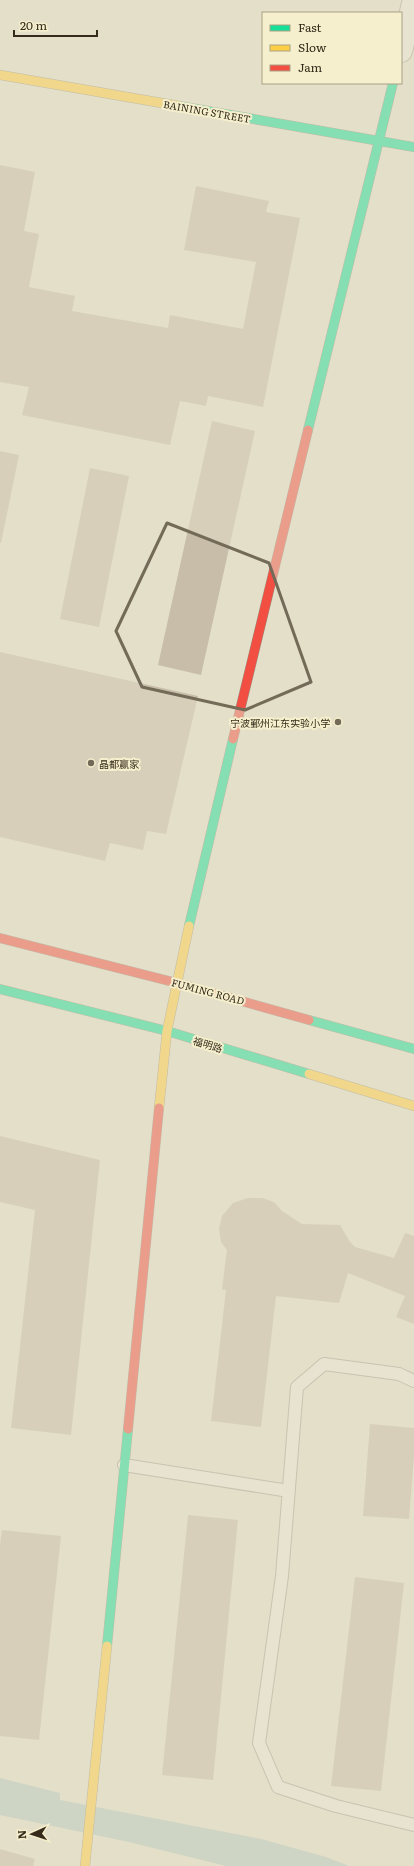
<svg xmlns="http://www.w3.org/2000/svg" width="414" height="1866" font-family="Literata,'Noto Sans SC',serif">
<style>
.water{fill:#b5c9be}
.building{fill:#c7bda9}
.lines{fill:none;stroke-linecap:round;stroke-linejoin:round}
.lane-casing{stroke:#a8a292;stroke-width:14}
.street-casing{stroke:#a8a292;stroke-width:24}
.fast-casing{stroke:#989182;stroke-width:10}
.slow-casing{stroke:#989182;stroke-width:10}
.jam-casing{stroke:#989182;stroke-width:10}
.lane{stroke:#ebe8da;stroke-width:12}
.street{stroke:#ebe8da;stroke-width:22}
.fast{stroke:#16e098;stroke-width:9}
.slow{stroke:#ffcf43;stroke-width:9}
.jam{stroke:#f24e42;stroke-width:9}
.marked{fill:none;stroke:#736a58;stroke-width:3;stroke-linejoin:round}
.poi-dot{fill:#736a58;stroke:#f6efcd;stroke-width:1.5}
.labels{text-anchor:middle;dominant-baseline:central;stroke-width:4;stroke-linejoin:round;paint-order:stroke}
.street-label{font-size:10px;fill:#362b1b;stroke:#f6efcd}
.poi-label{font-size:10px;fill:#362b1b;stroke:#f6efcd;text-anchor:end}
</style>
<rect width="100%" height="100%" fill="#e4dfc8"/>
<!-- water -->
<path class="water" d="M 0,1778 L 60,1793 L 60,1800 L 261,1839 L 326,1857 L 349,1866 L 226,1866 L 129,1842 L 0,1815 Z"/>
<!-- building -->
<path class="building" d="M 0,165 L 35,172 L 24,231 L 39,234 L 29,287 L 75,296 L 72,311 L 168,328 L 170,315 L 243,329 L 256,262 L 184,250 L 196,186 L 269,201 L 266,212 L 300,218 L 263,407 L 208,396 L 206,406 L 180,401 L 170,445 L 22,415 L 29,387 L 0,382 Z
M 212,421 L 255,431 L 201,675 L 158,665 Z
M 0,451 L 19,455 L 1,543 L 0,543 Z
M 90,468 L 129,476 L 99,627 L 60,619 Z
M 0,652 L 198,696 L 166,834 L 147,831 L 143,850 L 110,843 L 105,861 L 0,837 Z
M 0,1136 L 100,1160 L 71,1435 L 11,1428 L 35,1210 L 0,1202 Z
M 248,1198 L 262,1198 L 274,1202 L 282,1211 L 302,1224 L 340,1225 L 350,1242 L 355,1247 L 394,1258 L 405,1233 L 414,1236 L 414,1324 L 396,1317 L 405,1296 L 348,1273 L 339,1303 L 276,1296 L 261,1427 L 211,1421 L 226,1290 L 222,1289 L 227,1250 L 221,1242 L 219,1229 L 222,1216 L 233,1203 Z
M 370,1424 L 414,1428 L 414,1456 L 409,1519 L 363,1516 Z
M 188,1515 L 238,1520 L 213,1780 L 162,1775 Z
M 2,1530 L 61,1536 L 39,1740 L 0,1736 L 0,1545 Z
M 355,1577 L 404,1583 L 381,1791 L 331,1786 Z
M 0,1849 L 35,1859 L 33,1866 L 0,1866 Z"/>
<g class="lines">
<defs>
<path id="lane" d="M 414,1381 L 399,1374 L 324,1364 L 297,1387 L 282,1576 L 259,1743 L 278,1787 L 336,1806 L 414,1825
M 124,1465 L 289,1491"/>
<path id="street" d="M 401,51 L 414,0"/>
<path id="fast" d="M 179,106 L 414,147
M 308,430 L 393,83
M 189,926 L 233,739
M 0,989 L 167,1031 L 309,1074
M 309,1020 L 414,1049
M 107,1646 L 128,1429"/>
<path id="slow" d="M 0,75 L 179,106
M 309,1074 L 414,1106
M 159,1108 L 167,1031 L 189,926
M 85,1866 L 107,1646"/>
<path id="jam" d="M 233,739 L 308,430
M 0,938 L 177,983 L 309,1020
M 128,1429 L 159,1108"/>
</defs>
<!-- lane casing -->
<use href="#lane" class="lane-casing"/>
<!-- street casing -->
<use href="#street" class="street-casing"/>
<!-- fast casing -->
<use href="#fast" class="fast-casing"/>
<!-- slow casing -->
<use href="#slow" class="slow-casing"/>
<!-- jam casing -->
<use href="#jam" class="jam-casing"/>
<!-- lane -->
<use href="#lane" class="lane"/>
<!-- street -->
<use href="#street" class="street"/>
<!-- fast -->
<use href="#fast" class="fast"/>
<!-- slow -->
<use href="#slow" class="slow"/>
<!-- jam -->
<use href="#jam" class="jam"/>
</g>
<!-- marked area -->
<path d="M0 0H414V1866H0ZM 167,523 L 269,563 L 311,682 L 245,710 L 142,687 L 116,631 Z" fill="#e4dfc8" fill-opacity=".55" fill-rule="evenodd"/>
<path class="marked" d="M 167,523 L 269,563 L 311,682 L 245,710 L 142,687 L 116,631 Z"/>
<!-- markers -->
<g class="poi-dot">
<circle cx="338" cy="722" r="4"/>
<circle cx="91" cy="763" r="4"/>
</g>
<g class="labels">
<!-- street labels -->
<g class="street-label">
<text transform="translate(207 111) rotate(10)">BAINING STREET</text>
<text transform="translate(208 991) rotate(15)">FUMING ROAD</text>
<text transform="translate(208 1044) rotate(17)">福明路</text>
</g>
<!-- poi labels -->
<g class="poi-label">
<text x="330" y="722">宁波鄞州江东实验小学</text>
<text x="99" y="763" text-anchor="start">晶都赢家</text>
</g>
</g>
<!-- legend -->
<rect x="262" y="12" width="140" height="72" fill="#f6efcd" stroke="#a9a186"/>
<rect x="270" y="25" width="20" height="6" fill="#16e098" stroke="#a9a186"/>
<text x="298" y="32" font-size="12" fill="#362b1b">Fast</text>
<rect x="270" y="45" width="20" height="6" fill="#ffcf43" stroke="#a9a186"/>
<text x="298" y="52" font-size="12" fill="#362b1b">Slow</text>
<rect x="270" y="65" width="20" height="6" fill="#f24e42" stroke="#a9a186"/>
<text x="298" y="72" font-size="12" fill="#362b1b">Jam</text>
<!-- north arrow -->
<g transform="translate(32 1834) rotate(267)" stroke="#f6efcd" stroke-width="3" paint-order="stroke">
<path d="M0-3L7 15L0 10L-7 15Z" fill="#362b1b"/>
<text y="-6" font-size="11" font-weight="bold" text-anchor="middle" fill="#362b1b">N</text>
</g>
<!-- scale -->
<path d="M14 30v6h83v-6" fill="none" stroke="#362b1b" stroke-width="2"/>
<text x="20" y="30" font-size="12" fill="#362b1b" stroke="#f6efcd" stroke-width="3" paint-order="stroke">20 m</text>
</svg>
